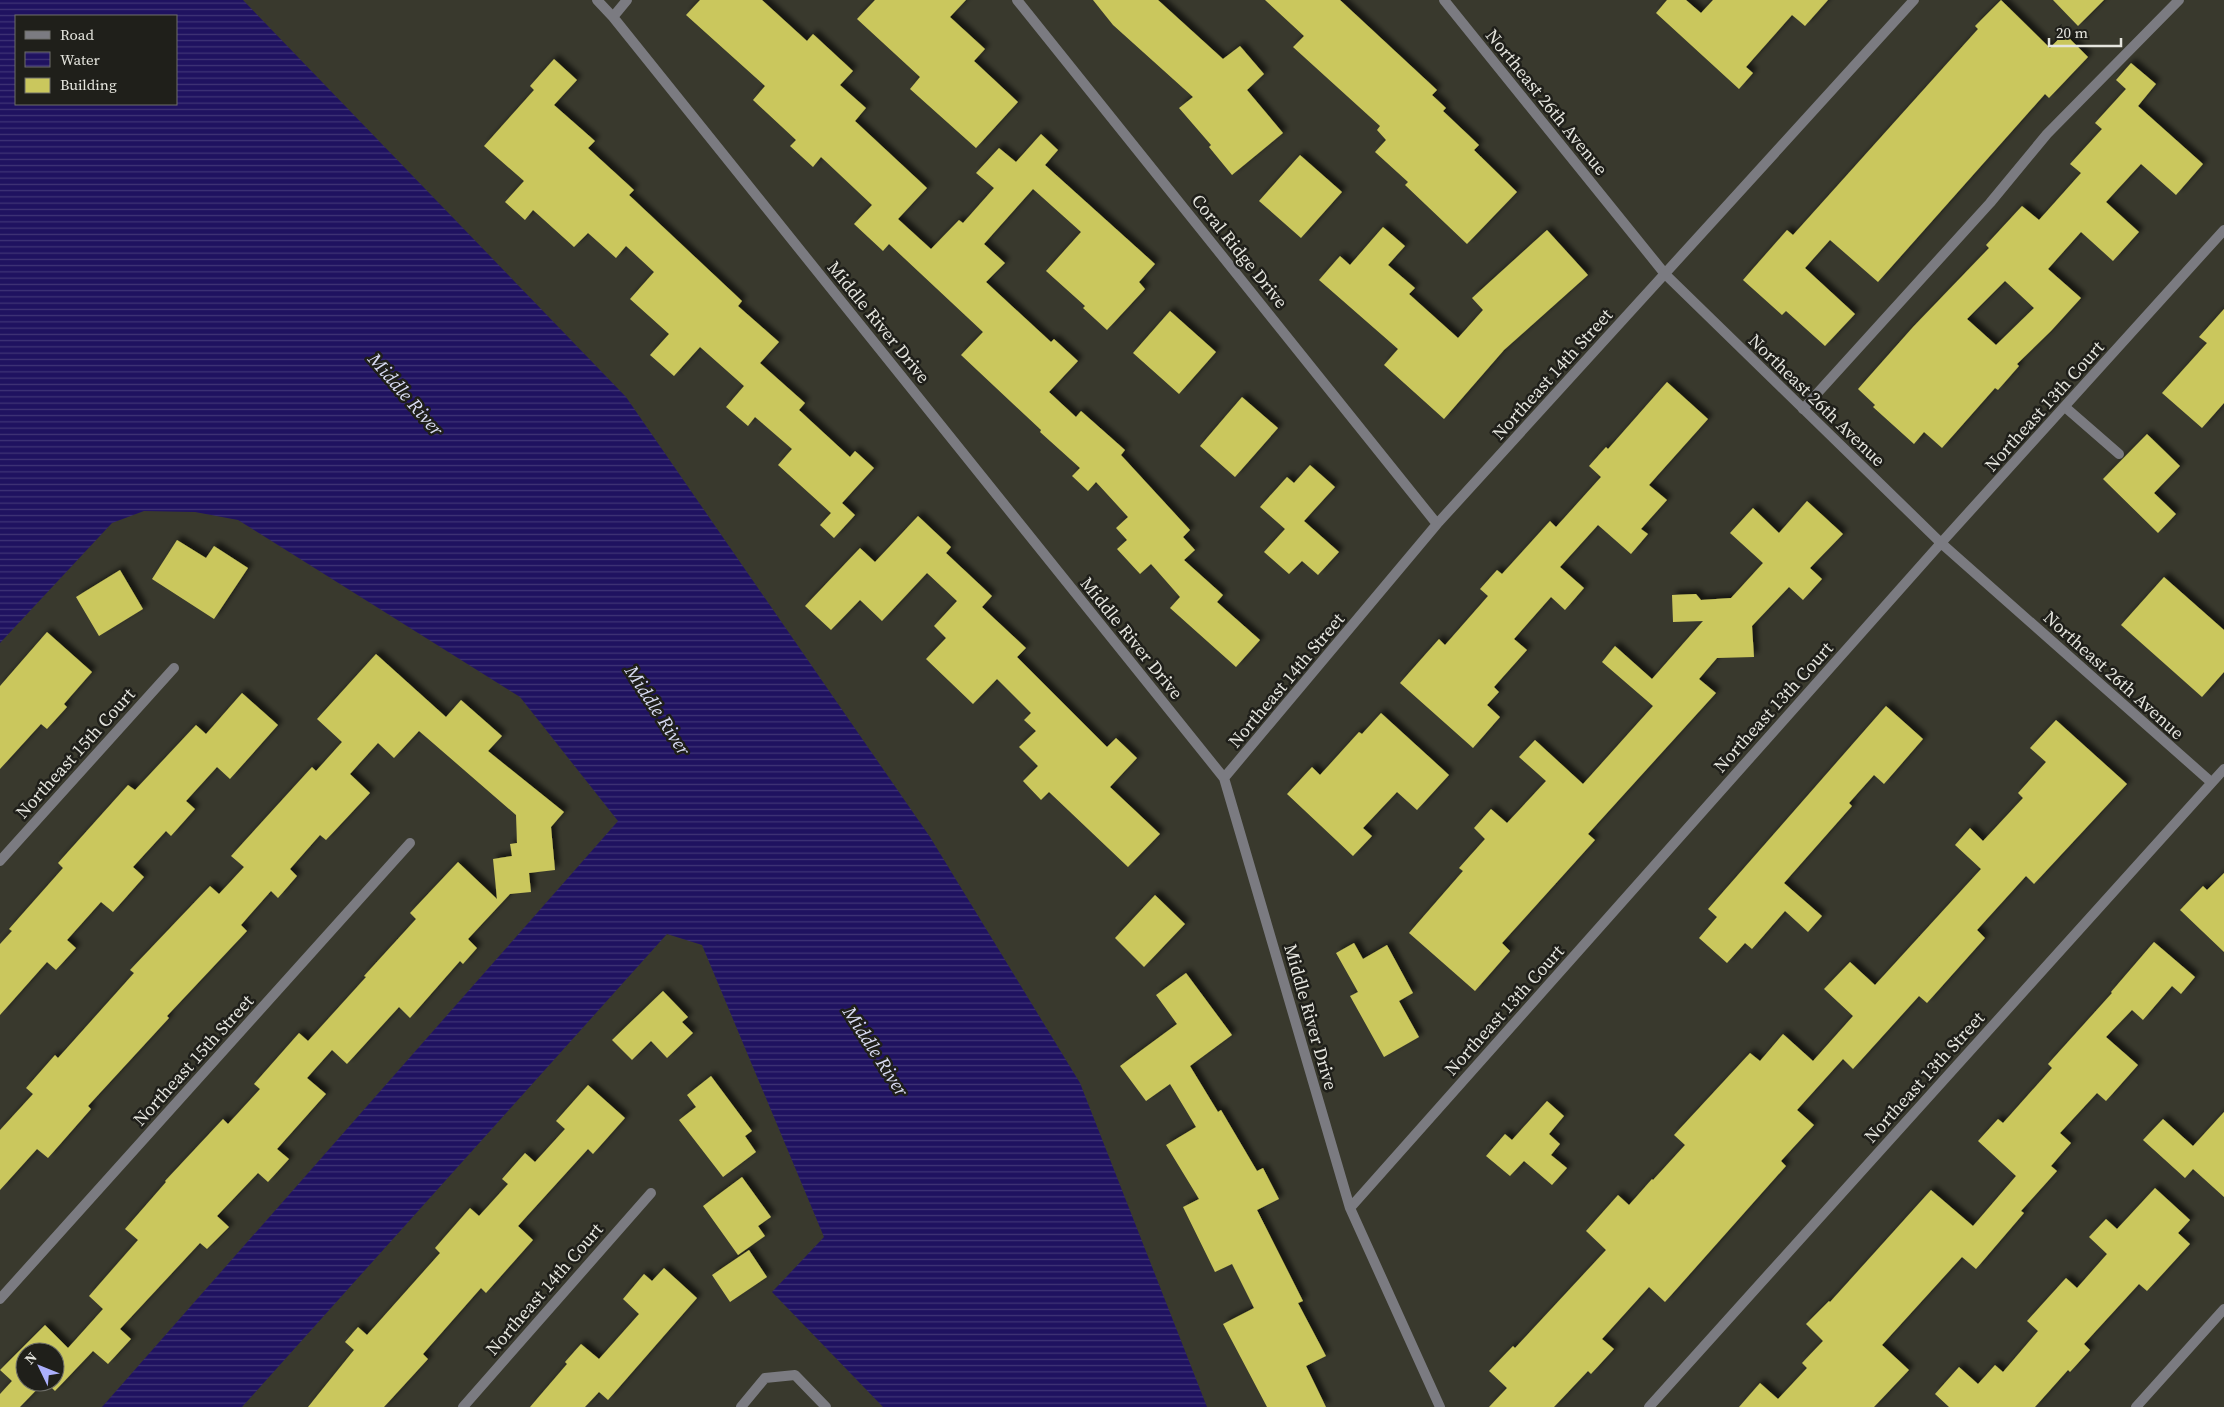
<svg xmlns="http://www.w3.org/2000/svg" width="2224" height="1407" font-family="'Source Serif 4',serif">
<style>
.water{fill:url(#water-rules);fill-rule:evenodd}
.building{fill:#cac75d;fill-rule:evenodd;filter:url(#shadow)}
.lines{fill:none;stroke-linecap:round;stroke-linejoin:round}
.service{stroke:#7b7b81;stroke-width:10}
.minor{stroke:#7b7b81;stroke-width:10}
.labels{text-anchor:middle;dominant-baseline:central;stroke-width:5;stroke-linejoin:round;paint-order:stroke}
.street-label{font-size:18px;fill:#e5e5de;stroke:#1f1f1a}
.water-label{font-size:19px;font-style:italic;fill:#d8dbf2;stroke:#1f1f1a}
</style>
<defs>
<pattern id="water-rules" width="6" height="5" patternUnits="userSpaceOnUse" patternTransform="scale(1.25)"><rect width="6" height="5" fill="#1f1260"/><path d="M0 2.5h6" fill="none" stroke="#3f3476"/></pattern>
<filter id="shadow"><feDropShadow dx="4.5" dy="-4.5" stdDeviation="2.5" flood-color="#0009"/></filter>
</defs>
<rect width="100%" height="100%" fill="#39392d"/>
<!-- water -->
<path class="water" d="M 0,0 L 243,0 L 626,397 L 930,837 L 1080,1083 L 1207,1407 L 883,1407 L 772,1292 L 824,1237 L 702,945 L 667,934 L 242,1407 L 102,1407 L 618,821 L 520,697 L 238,520 L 195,512 L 144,511 L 112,523 L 0,643 ZM 16,16 L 176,16 L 176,104 L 16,104 Z"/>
<!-- building -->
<path class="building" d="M 700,0 L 762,0 L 807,41 L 813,34 L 853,71 L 840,85 L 866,108 L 855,121 L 927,188 L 898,219 L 931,249 L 959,220 L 963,223 L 994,188 L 976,173 L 999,148 L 1016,162 L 1041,134 L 1058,150 L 1045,165 L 1155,264 L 1139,282 L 1145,289 L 1107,330 L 1083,308 L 1085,306 L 1046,271 L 1081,232 L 1033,189 L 984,244 L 1005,263 L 986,282 L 1051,342 L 1054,339 L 1078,361 L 1049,392 L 1076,417 L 1081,411 L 1125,450 L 1121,455 L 1190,530 L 1183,537 L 1195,550 L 1184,560 L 1223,595 L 1217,602 L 1260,640 L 1236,667 L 1170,608 L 1180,597 L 1151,564 L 1140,574 L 1117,549 L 1127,540 L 1116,528 L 1128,517 L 1096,482 L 1088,491 L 1072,476 L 1080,468 L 1040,432 L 1041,430 L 961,355 L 983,332 L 889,244 L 883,251 L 854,224 L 872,205 L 821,157 L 813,167 L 790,146 L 796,140 L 753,100 L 765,86 L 686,15 Z
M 875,0 L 966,0 L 950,17 L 985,49 L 974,61 L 1018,102 L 976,148 L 910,89 L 920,77 L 857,19 Z
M 1093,0 L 1158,0 L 1223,59 L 1240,46 L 1264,74 L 1247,90 L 1283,133 L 1232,175 L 1209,147 L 1211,145 L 1179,108 L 1193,97 L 1113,25 Z
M 1265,0 L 1340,0 L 1437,90 L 1432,95 L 1446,108 L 1443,111 L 1479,145 L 1474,150 L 1517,192 L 1467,244 L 1405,185 L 1408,182 L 1375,152 L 1386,140 L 1377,130 L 1380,126 L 1293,47 L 1304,36 Z
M 1667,0 L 1686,0 L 1701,13 L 1713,0 L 1828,0 L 1805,26 L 1792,15 L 1746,67 L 1753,73 L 1739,89 L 1656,13 Z
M 2001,0 L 2050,48 L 2064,33 L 2088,57 L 2049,98 L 2045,94 L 1878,282 L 1830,240 L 1805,268 L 1855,314 L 1825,346 L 1786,311 L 1782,315 L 1743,280 L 1787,230 L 1793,235 L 1978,29 L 1975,26 Z
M 2053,0 L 2104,0 L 2078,26 Z
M 554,59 L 577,80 L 554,105 L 595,141 L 588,148 L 634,190 L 629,195 L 742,301 L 738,306 L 779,342 L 760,363 L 805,403 L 799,410 L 850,457 L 855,451 L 874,468 L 842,503 L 855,515 L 834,538 L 820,525 L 831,513 L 778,465 L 792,449 L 755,417 L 748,426 L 726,407 L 744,386 L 700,347 L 674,376 L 650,355 L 669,334 L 630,299 L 654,272 L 626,246 L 616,258 L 588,233 L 574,247 L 533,210 L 525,220 L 505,202 L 524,181 L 484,146 L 534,90 L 530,86 Z
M 2131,63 L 2156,84 L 2138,106 L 2203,164 L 2176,195 L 2141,164 L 2106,202 L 2139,232 L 2113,261 L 2081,232 L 2048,269 L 2081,298 L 2051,331 L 2017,364 L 2019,366 L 1998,390 L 1995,388 L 1942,448 L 1924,432 L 1914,444 L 1873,407 L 1875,405 L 1858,389 L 1913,327 L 1989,248 L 1986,245 L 2022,206 L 2039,220 L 2081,173 L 2070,164 L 2102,129 L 2095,123 L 2126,89 L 2116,80 ZM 2005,281 L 2034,308 L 1996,345 L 1967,319 Z
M 1300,155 L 1342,192 L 1301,238 L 1259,201 Z
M 1383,227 L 1405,246 L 1388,265 L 1415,288 L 1409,294 L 1458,338 L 1483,310 L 1472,298 L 1547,230 L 1588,275 L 1504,350 L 1444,419 L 1384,365 L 1398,349 L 1319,280 L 1340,256 L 1350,265 Z
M 2224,309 L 2224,403 L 2202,428 L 2162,393 L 2207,343 L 2199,337 Z
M 1170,311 L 1216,352 L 1179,394 L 1133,353 Z
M 1667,382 L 1708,419 L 1649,485 L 1667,500 L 1641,529 L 1648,534 L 1631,554 L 1598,525 L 1560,567 L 1584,588 L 1565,610 L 1551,597 L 1514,639 L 1527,650 L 1494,687 L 1499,692 L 1487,705 L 1500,717 L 1473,748 L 1400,683 L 1439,639 L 1445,645 L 1488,596 L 1480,589 L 1497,570 L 1502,574 L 1550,521 L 1556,527 L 1601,477 L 1589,466 L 1606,447 L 1608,449 Z
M 1242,397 L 1278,428 L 1235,477 L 1200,446 Z
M 2147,434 L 2180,466 L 2154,493 L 2176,514 L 2158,533 L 2103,479 Z
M 1310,465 L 1335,487 L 1304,521 L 1339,552 L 1318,575 L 1302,561 L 1289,574 L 1264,552 L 1285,529 L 1260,507 L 1287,477 L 1294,483 Z
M 1807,501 L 1843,534 L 1810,568 L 1822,579 L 1803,600 L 1789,587 L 1752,626 L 1754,657 L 1717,658 L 1699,679 L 1716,693 L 1588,834 L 1595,840 L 1502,943 L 1510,951 L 1475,991 L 1409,933 L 1463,871 L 1459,868 L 1485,839 L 1474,828 L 1491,809 L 1507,823 L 1546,781 L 1519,757 L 1535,740 L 1583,784 L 1653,706 L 1602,662 L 1615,646 L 1652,679 L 1703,621 L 1673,622 L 1672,595 L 1696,594 L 1701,600 L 1731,598 L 1763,563 L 1730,533 L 1753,508 L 1779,533 Z
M 918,516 L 951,547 L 946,553 L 992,596 L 982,607 L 1026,648 L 1017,657 L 1107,747 L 1116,738 L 1137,758 L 1110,787 L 1160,834 L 1128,867 L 1049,792 L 1041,800 L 1023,781 L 1038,766 L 1019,747 L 1036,731 L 1024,720 L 1031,713 L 997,679 L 973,704 L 926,659 L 946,638 L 934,626 L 957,601 L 927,573 L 882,621 L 860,600 L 831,630 L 805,606 L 860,548 L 875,562 Z
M 177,540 L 206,558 L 214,546 L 248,568 L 214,619 L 152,579 Z
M 120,570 L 143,609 L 99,636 L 76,597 Z
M 2164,577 L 2224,630 L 2224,672 L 2202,697 L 2121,625 Z
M 47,632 L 92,672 L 64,704 L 67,707 L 47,729 L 41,724 L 0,769 L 0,686 Z
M 376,654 L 446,717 L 461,700 L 502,736 L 488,751 L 564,812 L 551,827 L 555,870 L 529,873 L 531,892 L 510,894 L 468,939 L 477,948 L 463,964 L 460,961 L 410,1018 L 399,1007 L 347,1064 L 332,1050 L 307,1078 L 326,1094 L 277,1149 L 289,1159 L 268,1182 L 258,1173 L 217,1216 L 229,1227 L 207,1249 L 200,1243 L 120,1329 L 131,1339 L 108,1364 L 93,1351 L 55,1391 L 46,1382 L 55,1382 L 55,1352 L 25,1352 L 25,1382 L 44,1382 L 20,1407 L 0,1407 L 0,1394 L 12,1381 L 0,1370 L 45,1325 L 68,1348 L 103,1309 L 89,1296 L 138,1240 L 125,1229 L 166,1182 L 165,1181 L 223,1119 L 228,1124 L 260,1089 L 254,1084 L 299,1033 L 308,1041 L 366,977 L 364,976 L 416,919 L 410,913 L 458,862 L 497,899 L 493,859 L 512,856 L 510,844 L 517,843 L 516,815 L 419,731 L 394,758 L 378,743 L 350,774 L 370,793 L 326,840 L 320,835 L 290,869 L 297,876 L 278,898 L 271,891 L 241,925 L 247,931 L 167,1016 L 169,1018 L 88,1106 L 91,1109 L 48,1158 L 37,1149 L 0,1190 L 0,1130 L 33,1094 L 26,1088 L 55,1055 L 58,1058 L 134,973 L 130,970 L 210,886 L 219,894 L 244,867 L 231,856 L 312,767 L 316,771 L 342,742 L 317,719 Z
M 242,693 L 278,725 L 230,779 L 217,767 L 186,801 L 195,809 L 171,836 L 166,831 L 133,867 L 144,877 L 113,912 L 101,902 L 67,940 L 76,948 L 56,970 L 47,962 L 0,1015 L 0,944 L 12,931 L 9,929 L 63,868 L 58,863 L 128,785 L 135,790 L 196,725 L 206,734 Z
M 1886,706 L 1923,739 L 1884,784 L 1874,775 L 1849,803 L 1852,806 L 1784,883 L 1822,916 L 1808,932 L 1785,911 L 1752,949 L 1745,943 L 1727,963 L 1699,938 L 1717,917 L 1708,909 Z
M 1381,713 L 1449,775 L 1417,810 L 1397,792 L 1363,828 L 1372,836 L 1353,856 L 1287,794 L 1312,767 L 1320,775 L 1359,732 L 1362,734 Z
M 2056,720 L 2127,784 L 2034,884 L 2026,876 L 1977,930 L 1985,938 L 1927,1003 L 1919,996 L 1853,1069 L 1843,1059 L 1797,1110 L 1814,1125 L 1781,1161 L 1786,1166 L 1665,1302 L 1649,1287 L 1602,1339 L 1614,1349 L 1591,1374 L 1588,1371 L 1554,1407 L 1489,1407 L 1507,1388 L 1489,1371 L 1513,1346 L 1515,1348 L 1606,1250 L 1586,1231 L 1618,1195 L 1629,1205 L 1652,1179 L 1653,1180 L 1685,1145 L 1674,1135 L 1750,1053 L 1760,1061 L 1783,1034 L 1813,1061 L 1853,1016 L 1824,989 L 1850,962 L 1875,985 L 1981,869 L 1955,845 L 1970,828 L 1983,841 L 2023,798 L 2018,793 L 2046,762 L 2030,748 Z
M 2224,873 L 2224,952 L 2180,910 L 2203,886 L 2207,890 Z
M 1155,895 L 1185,924 L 1144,967 L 1115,938 Z
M 2154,942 L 2195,977 L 2181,994 L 2172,986 L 2143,1020 L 2132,1010 L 2106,1037 L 2138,1065 L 2106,1101 L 2097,1093 L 2060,1133 L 2071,1143 L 2051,1166 L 2057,1171 L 2021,1211 L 2024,1213 L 1976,1269 L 1962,1257 L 1882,1345 L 1909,1370 L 1874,1407 L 1739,1407 L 1760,1383 L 1778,1399 L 1807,1368 L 1802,1363 L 1823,1341 L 1806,1324 L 1829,1301 L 1830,1302 L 1931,1190 L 1973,1226 L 2016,1176 L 1978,1141 L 1998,1119 L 2003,1123 L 2052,1068 L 2048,1064 L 2112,993 L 2111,992 Z
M 1354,943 L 1363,959 L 1387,945 L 1413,993 L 1399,1001 L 1419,1037 L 1384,1057 L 1350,996 L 1358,992 L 1336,953 Z
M 1186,973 L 1232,1035 L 1190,1066 L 1218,1112 L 1221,1110 L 1257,1171 L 1263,1168 L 1279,1199 L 1257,1210 L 1303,1301 L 1298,1303 L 1326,1356 L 1306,1366 L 1326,1407 L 1267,1407 L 1223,1324 L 1254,1308 L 1232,1264 L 1215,1272 L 1183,1207 L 1199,1199 L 1166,1145 L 1196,1127 L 1170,1084 L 1146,1101 L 1120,1066 L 1177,1024 L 1156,995 Z
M 663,991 L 688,1017 L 682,1022 L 693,1033 L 667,1058 L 651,1041 L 632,1060 L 612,1040 Z
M 711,1076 L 752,1131 L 745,1136 L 756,1152 L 723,1177 L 679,1120 L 696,1107 L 687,1095 Z
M 588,1085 L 625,1118 L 593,1154 L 588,1149 L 518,1226 L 533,1240 L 486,1293 L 481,1288 L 423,1354 L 428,1359 L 384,1407 L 308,1407 L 354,1350 L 345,1342 L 358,1327 L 367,1335 L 440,1253 L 435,1248 L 470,1208 L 479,1216 L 508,1184 L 502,1179 L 525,1153 L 535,1162 L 565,1129 L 556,1121 Z
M 1547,1101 L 1564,1116 L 1549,1134 L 1560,1144 L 1551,1155 L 1567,1168 L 1552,1185 L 1524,1161 L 1510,1176 L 1486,1156 L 1505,1134 L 1512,1140 Z
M 2224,1112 L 2224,1197 L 2193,1169 L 2185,1178 L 2143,1140 L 2163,1119 L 2193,1146 Z
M 742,1177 L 771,1217 L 758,1226 L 765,1236 L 738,1255 L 703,1206 Z
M 2155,1188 L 2190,1220 L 2178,1233 L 2190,1244 L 2147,1291 L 2139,1284 L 2084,1344 L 2090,1350 L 2070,1372 L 2068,1370 L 2035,1407 L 1949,1407 L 1935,1394 L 1959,1367 L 1978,1384 L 1995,1365 L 2003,1372 L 2038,1331 L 2027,1321 L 2066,1278 L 2077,1288 L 2107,1254 L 2089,1237 L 2106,1219 L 2117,1229 Z
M 749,1250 L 767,1277 L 730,1302 L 712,1275 Z
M 664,1268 L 697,1298 L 608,1400 L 599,1392 L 585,1407 L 530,1407 L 567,1364 L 565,1362 L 581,1344 L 599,1359 L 639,1314 L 623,1299 L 644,1274 L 652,1281 Z"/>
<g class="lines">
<!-- service -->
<path class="service" d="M 2065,407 L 2119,454
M 1803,409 L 1990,203 L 2047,134 L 2179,0"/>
<!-- minor -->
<path class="minor" d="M 597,0 L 613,17 L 1224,778 L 1350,1208 L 1440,1407
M 1017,0 L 1437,524
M 1444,0 L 1665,274 L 1941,543 L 2211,782
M 613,17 L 627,0
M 1224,778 L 1437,524 L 1914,0
M 0,861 L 174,668
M 1350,1208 L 1941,543 L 2224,230
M 0,1299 L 410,843
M 463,1407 L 651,1193
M 741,1407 L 765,1378 L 795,1375 L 826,1407
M 1649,1407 L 2224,769
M 2136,1407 L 2224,1309"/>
</g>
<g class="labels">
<!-- street labels -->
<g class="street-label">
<text transform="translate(1547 102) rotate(51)">Northeast 26th Avenue</text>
<text transform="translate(1240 251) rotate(51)">Coral Ridge Drive</text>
<text transform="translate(879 322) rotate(51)">Middle River Drive</text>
<text transform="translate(1552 374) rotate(-48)">Northeast 14th Street</text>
<text transform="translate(1817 400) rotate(44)">Northeast 26th Avenue</text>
<text transform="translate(2044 406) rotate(-48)">Northeast 13th Court</text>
<text transform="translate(1132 638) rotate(51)">Middle River Drive</text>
<text transform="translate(2114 675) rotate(42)">Northeast 26th Avenue</text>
<text transform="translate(1286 680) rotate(-50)">Northeast 14th Street</text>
<text transform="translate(1773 707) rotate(-48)">Northeast 13th Court</text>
<text transform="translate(75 753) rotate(-48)">Northeast 15th Court</text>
<text transform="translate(1504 1010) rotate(-48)">Northeast 13th Court</text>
<text transform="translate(1311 1017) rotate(74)">Middle River Drive</text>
<text transform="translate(193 1060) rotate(-48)">Northeast 15th Street</text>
<text transform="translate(1924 1077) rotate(-48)">Northeast 13th Street</text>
<text transform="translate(544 1289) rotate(-49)">Northeast 14th Court</text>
</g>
<!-- water labels -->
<g class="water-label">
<text transform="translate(406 394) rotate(49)">Middle River</text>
<text transform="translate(658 710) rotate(57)">Middle River</text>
<text transform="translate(876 1051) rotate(57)">Middle River</text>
</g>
</g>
<!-- legend -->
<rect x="15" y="15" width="162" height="90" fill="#1f1f1a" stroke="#6e6e68"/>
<rect x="25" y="31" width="25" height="8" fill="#7b7b81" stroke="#6e6e68"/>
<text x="60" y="40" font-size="15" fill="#e5e5de">Road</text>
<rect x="25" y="52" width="25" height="15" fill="url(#water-rules)" stroke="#6e6e68"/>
<text x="60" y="65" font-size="15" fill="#e5e5de">Water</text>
<rect x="25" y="78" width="25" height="15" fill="#cac75d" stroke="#6e6e68"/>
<text x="60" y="90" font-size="15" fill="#e5e5de">Building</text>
<!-- north arrow -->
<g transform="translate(40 1367) rotate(313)"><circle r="24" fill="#1f1f1a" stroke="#6e6e68"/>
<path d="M0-4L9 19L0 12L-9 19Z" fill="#abaffb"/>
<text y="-8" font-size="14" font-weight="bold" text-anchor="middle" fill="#e5e5de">N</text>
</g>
<!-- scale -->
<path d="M2049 38v8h72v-8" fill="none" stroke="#e5e5de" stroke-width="2.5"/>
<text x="2056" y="38" font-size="15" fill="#e5e5de" stroke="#1f1f1a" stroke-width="4" paint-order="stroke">20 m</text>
</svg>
